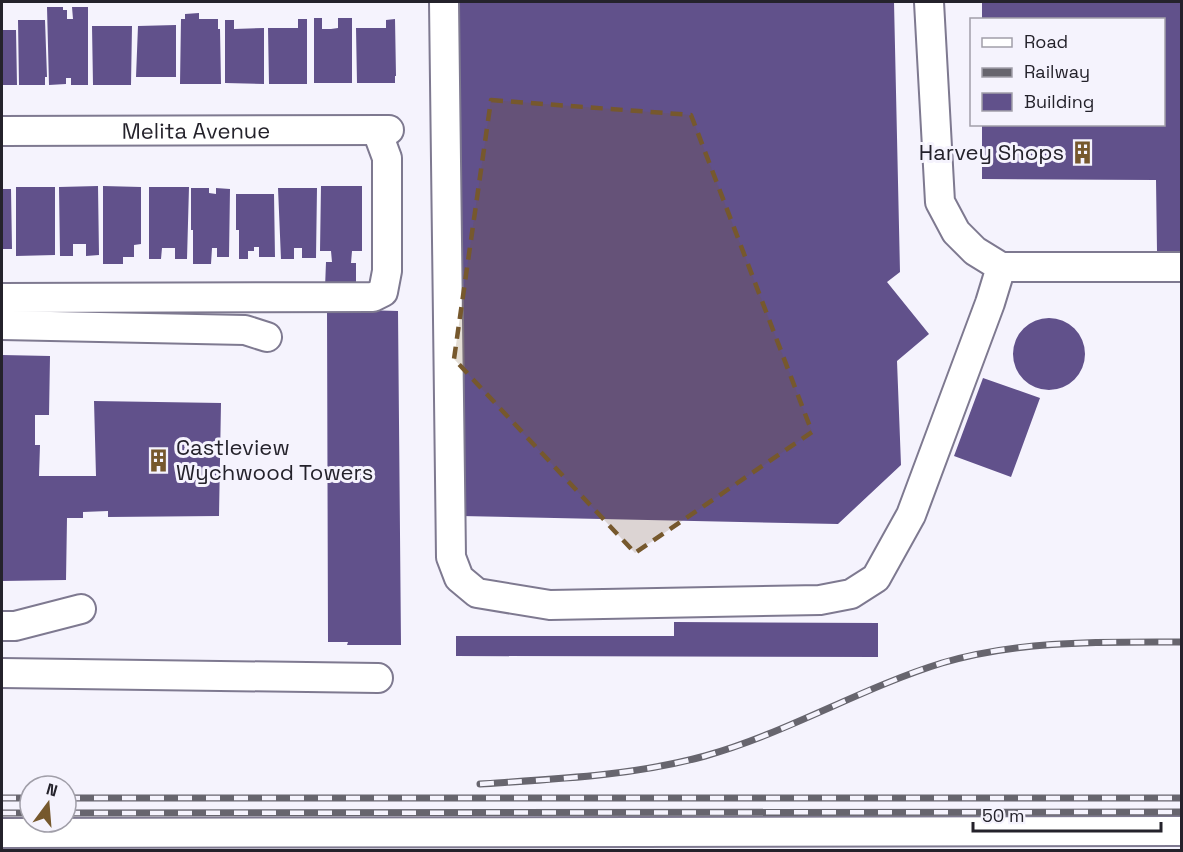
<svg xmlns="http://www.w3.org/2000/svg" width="1183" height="852" font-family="'Space Grotesk',sans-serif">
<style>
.building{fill:#61518b}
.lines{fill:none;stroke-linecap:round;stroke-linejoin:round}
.minor-casing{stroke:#7e7990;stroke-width:32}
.minor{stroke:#fff;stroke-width:28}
.rail-casing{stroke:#67656e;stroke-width:7}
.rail{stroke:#f5f3fd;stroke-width:4.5;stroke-dasharray:14;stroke-linecap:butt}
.marked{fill:#76582d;fill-opacity:0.2;stroke:#76582d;stroke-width:4.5;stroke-dasharray:12 8;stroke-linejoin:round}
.labels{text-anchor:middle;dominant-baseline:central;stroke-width:6;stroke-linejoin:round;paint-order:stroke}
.street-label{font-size:22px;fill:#24222b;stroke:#f5f3fd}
.poi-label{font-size:22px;fill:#24222b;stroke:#f5f3fd;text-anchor:end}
</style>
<rect width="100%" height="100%" fill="#f5f3fd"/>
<!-- building -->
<path class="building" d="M 457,2 L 894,2 L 900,272 L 887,282 L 929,334 L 897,361 L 901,465 L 838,524 L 461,516 Z
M 982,2 L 1182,2 L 1182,251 L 1157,251 L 1156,180 L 982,179 L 982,124 L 1164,124 L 1164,20 L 982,20 Z
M 47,7 L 63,7 L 63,10 L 67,10 L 67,19 L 73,19 L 72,7 L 88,7 L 88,85 L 71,85 L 71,78 L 66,78 L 66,84 L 49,85 Z
M 199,13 L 199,19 L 218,19 L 218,29 L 220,29 L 221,84 L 180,84 L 181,19 L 185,19 L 185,14 Z
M 314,18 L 322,18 L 322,29 L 331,29 L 338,28 L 338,18 L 352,18 L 352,83 L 314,83 Z
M 298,19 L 307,19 L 307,84 L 269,84 L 268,28 L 298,28 Z
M 395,19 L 396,76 L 395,76 L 395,83 L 357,83 L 356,28 L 386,28 L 386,20 Z
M 18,20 L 45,20 L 47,77 L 45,77 L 45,85 L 19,85 Z
M 225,20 L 234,20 L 234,29 L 264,28 L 264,84 L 225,83 Z
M 176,25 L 176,77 L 136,77 L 138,26 Z
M 92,26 L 132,26 L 131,85 L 93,85 Z
M 2,30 L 16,30 L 17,85 L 2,85 Z
M 98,186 L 99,255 L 86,256 L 86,244 L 73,244 L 73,256 L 60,256 L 59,187 Z
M 103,186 L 141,187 L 141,244 L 134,245 L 134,257 L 123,257 L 123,264 L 103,264 Z
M 321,186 L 362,186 L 362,251 L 352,251 L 351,263 L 356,263 L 356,288 L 325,288 L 326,262 L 332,262 L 331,251 L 320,251 Z
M 16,187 L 55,187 L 55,255 L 16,256 Z
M 149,187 L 189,187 L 187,259 L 175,259 L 175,248 L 162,248 L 161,259 L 149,259 Z
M 191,188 L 209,188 L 209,193 L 216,194 L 216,188 L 230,189 L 229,257 L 217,257 L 217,248 L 212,248 L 211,264 L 193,264 L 193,230 L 191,230 Z
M 278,188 L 317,188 L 316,258 L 302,258 L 302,248 L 294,248 L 294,259 L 281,259 Z
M 2,189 L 11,189 L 12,249 L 2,249 Z
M 236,194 L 274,194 L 275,257 L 259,257 L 259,247 L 254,247 L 254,251 L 248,251 L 248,259 L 239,259 L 239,230 L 236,230 Z
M 327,309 L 398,311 L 401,645 L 347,645 L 348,642 L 328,642 Z
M1013 354a36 36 0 1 1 72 0a36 36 0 1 1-72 0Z
M 2,355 L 50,356 L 49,415 L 35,415 L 35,445 L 40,445 L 39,476 L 96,476 L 94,401 L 221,403 L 219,516 L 108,517 L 108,511 L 83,512 L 83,518 L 67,518 L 66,580 L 2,581 Z
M 983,378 L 1040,398 L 1011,477 L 954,456 Z
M 674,622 L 878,623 L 878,657 L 456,656 L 456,636 L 674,636 Z"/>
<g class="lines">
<defs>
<g id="minor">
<path d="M 444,2 L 451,557 L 459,578 L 477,593 L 550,605 L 820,600 L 851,594 L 876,578 L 911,515 L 990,303 L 1001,267 L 975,251 L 956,232 L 940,202 L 929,2"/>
<path id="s1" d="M 2,131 L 389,130"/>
<path d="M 1001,267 L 1182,267"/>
<path d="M 2,298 L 373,297 L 383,292 L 387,271 L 387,158 L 377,131"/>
<path d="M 2,325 L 245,330 L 267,337"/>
<path d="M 2,626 L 15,626 L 81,609"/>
<path d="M 2,673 L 378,678"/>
<path d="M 2,833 L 1182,831"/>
</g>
</defs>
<!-- minor casing -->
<use href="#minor" class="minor-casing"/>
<!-- minor -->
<use href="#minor" class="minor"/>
<defs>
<path id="rail" d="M 480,784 C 555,779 632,776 705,756 C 787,733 861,688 942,663 C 1019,640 1102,642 1182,642
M 2,798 L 30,798
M 66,798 L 1182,798
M 2,813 L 30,813
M 66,813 L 1182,812"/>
</defs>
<!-- rail casing -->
<use href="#rail" class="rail-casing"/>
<!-- rail -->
<use href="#rail" class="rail"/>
</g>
<!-- marked area -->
<path class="marked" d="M 491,100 L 691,115 L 812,432 L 635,553 L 454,359 Z"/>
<!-- icons -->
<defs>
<symbol id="building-bare" viewBox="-9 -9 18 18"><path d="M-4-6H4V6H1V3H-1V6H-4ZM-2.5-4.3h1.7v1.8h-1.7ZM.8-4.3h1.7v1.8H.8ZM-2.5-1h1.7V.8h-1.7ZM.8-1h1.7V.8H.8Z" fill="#76582d" stroke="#f5f3fd" stroke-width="2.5" paint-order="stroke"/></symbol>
</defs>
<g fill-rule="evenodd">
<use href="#building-bare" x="1066" y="136" width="33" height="33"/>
<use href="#building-bare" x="142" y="444" width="33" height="33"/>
</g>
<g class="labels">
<!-- street labels -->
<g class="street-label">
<text stroke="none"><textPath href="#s1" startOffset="194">Melita Avenue</textPath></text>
</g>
<!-- poi labels -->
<g class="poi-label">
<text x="1064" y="152">Harvey Shops</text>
<text x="176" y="447" text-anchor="start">Castleview<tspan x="176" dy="25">Wychwood Towers</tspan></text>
</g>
</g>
<!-- border -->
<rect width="1183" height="852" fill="none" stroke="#24222b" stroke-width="6"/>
<!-- legend -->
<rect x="970" y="18" width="195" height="108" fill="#f5f3fd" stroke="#a19fa9" stroke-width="1.5"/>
<rect x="982" y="38" width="30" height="9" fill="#ffffff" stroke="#a19fa9" stroke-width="1.5"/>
<text x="1024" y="48" font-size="18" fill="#24222b">Road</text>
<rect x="982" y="68" width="30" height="9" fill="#67656e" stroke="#a19fa9" stroke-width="1.5"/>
<text x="1024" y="78" font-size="18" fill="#24222b">Railway</text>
<rect x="982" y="93" width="30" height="18" fill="#61518b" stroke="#a19fa9" stroke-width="1.5"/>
<text x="1024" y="108" font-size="18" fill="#24222b">Building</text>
<!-- north arrow -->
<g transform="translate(48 804) rotate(16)"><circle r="28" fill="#f5f3fd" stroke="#a19fa9" stroke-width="1.5"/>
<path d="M0-4.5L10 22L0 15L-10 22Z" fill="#76582d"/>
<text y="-9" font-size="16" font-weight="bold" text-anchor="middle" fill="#24222b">N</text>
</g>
<!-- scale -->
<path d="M973 822v9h188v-9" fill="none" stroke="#24222b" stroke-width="3"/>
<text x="982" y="822" font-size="18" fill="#24222b" stroke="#f5f3fd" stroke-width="4.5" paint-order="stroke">50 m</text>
</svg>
